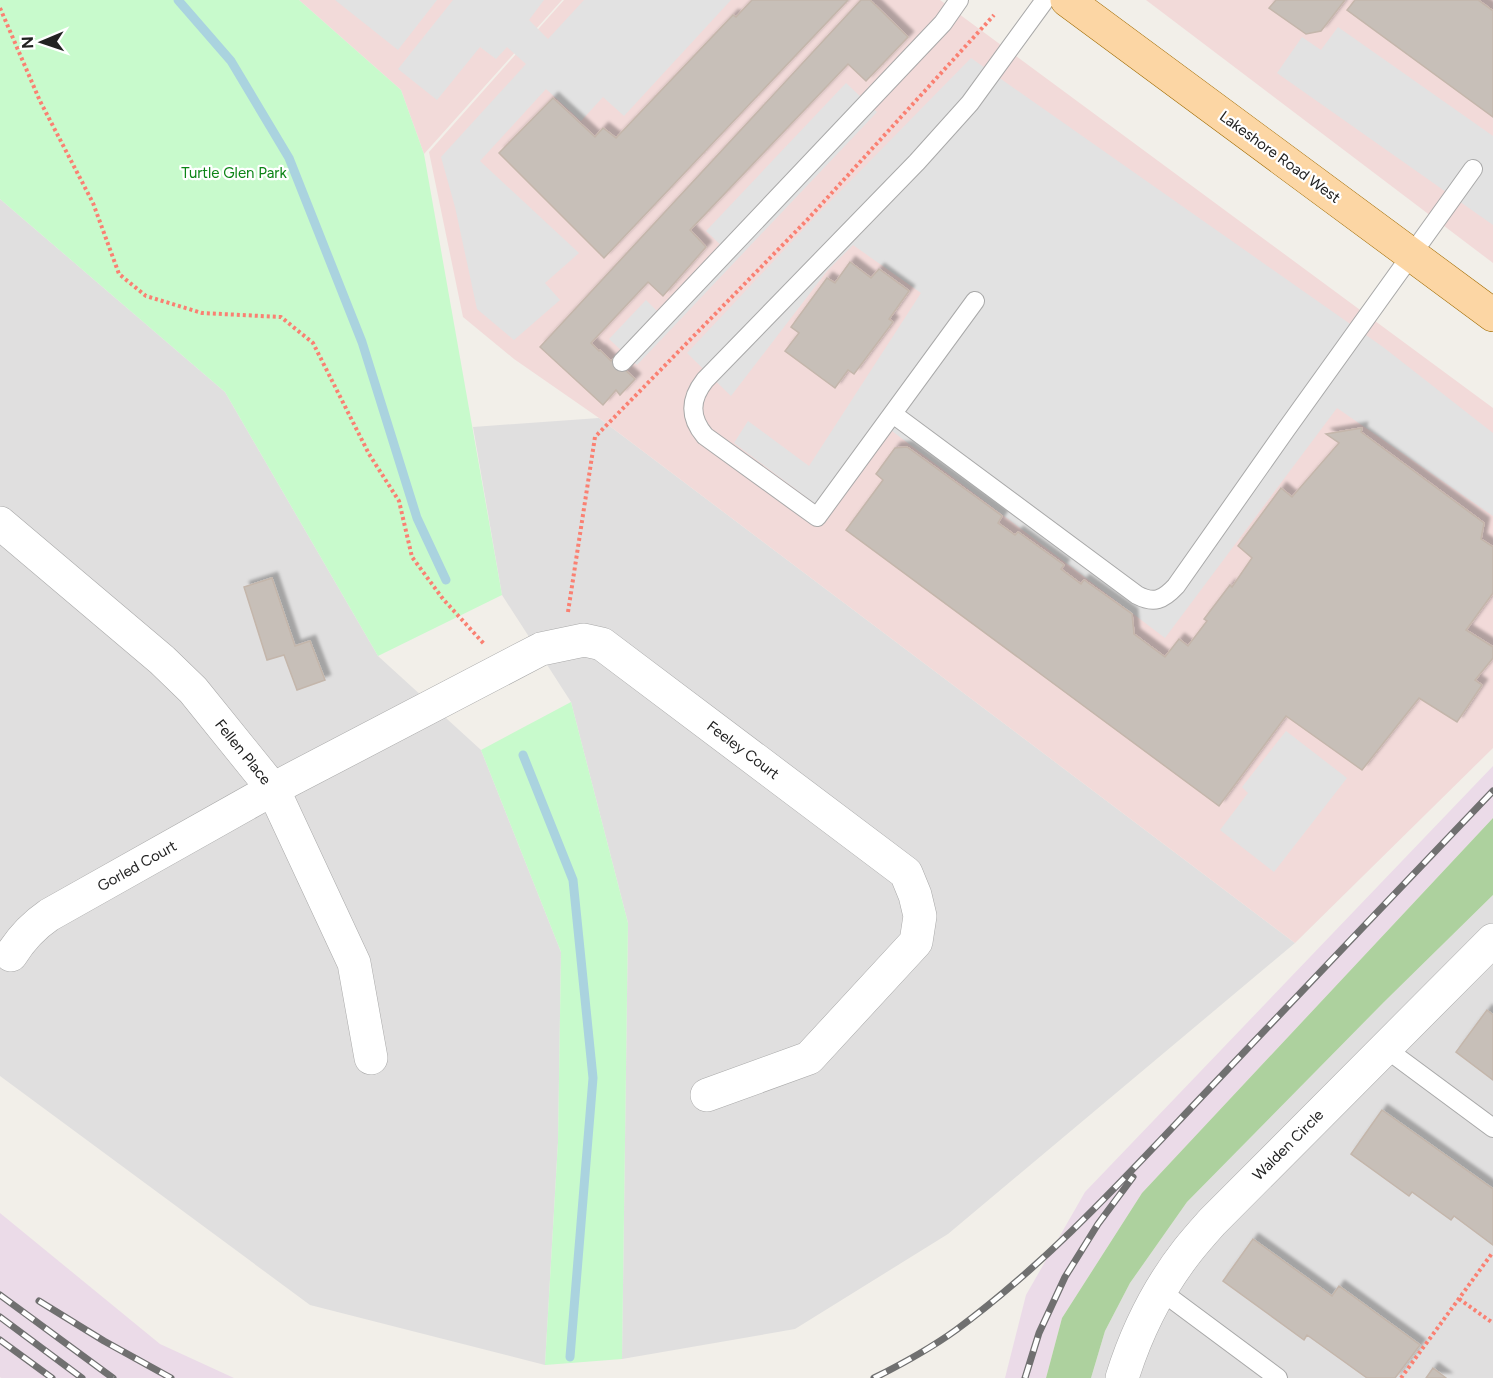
<svg xmlns="http://www.w3.org/2000/svg" width="1493" height="1378" font-family="Figtree,sans-serif">
<style>
.residential{fill:#e0dfdf}
.commercial{fill:#f2dad9}
.industrial{fill:#ebdbe8}
.forest{fill:#add19e}
.park{fill:#c8facc}
.parking{fill:#e2e2e2}
.lines{fill:none;stroke-linecap:round;stroke-linejoin:round}
.stream{stroke:#aad3df;stroke-width:9}
.building{fill:#c7bfb8;stroke:#c4b6ab;stroke-width:1.5;filter:url(#shadow)}
.lane-casing{stroke:#a9a9a9;stroke-width:20}
.street-casing{stroke:#a9a9a9;stroke-width:34}
.primary-casing{stroke:#a06b00;stroke-width:34}
.path{stroke:#fa8072;stroke-width:4;stroke-dasharray:3 3;stroke-linecap:butt}
.lane{stroke:#fff;stroke-width:18}
.street{stroke:#fff;stroke-width:33}
.primary{stroke:#fcd6a4;stroke-width:33}
.rail-casing{stroke:#707070;stroke-width:7}
.rail{stroke:#fff;stroke-width:4.5;stroke-dasharray:14;stroke-linecap:butt}
.labels{text-anchor:middle;dominant-baseline:central;stroke-width:4.5;stroke-linejoin:round;paint-order:stroke}
.street-label{font-size:15px;fill:#222;stroke:#fff}
.park-label{font-size:15px;fill:#0c8416;stroke:#fff}
</style>
<defs>
<filter id="shadow"><feDropShadow dx="5.5" dy="-5.5" stdDeviation="1.5" flood-color="#0004"/></filter>
</defs>
<rect width="100%" height="100%" fill="#f2efe9"/>
<!-- residential -->
<path class="residential" d="M 0,199 L 225,392 L 378,656 L 481,750 L 561,952 L 558,1142 L 545,1365 L 310,1305 L 0,1076 Z
M 599,418 L 1295,943 L 948,1234 L 795,1329 L 622,1359 L 628,923 L 571,702 L 502,595 L 473,427 Z
M 1493,895 L 1493,1378 L 1091,1378 L 1105,1331 L 1130,1283 L 1187,1202 L 1384,1002 Z"/>
<!-- commercial -->
<path class="commercial" d="M 299,0 L 562,0 L 424,154 L 401,90 Z
M 564,0 L 940,0 L 1493,408 L 1493,748 L 1295,943 L 599,418 L 514,359 L 463,317 L 429,152 Z
M 1146,0 L 1493,0 L 1493,263 Z"/>
<!-- industrial -->
<path class="industrial" d="M 1493,766 L 1493,818 L 1142,1193 L 1062,1318 L 1046,1378 L 1005,1378 L 1026,1295 L 1085,1192 Z
M 0,1213 L 160,1344 L 234,1378 L 1,1378 L 0,1377 Z"/>
<!-- forest -->
<path class="forest" d="M 1493,818 L 1493,895 L 1384,1002 L 1187,1202 L 1130,1283 L 1105,1331 L 1091,1378 L 1046,1378 L 1062,1318 L 1142,1193 Z"/>
<!-- park -->
<path class="park" d="M 0,0 L 299,0 L 401,90 L 424,154 L 502,595 L 378,656 L 225,392 L 0,199 Z
M 571,702 L 628,923 L 622,1359 L 545,1365 L 558,1142 L 561,952 L 481,750 Z"/>
<!-- parking -->
<path class="parking" d="M 335,0 L 437,0 L 398,50 Z
M 453,0 L 544,0 L 529,20 L 548,39 L 584,0 L 731,0 L 624,116 L 603,97 L 581,121 L 546,89 L 480,161 L 579,253 L 545,283 L 560,300 L 514,340 L 477,309 L 455,207 L 441,157 L 526,64 L 507,47 L 496,59 L 480,47 L 437,100 L 398,69 Z
M 1338,27 L 1493,136 L 1493,225 L 1277,73 L 1302,37 L 1321,50 Z
M 971,58 L 1383,347 L 1493,433 L 1493,516 L 1337,408 L 1165,638 L 892,431 L 829,514 L 734,443 L 748,421 L 809,466 L 921,293 L 853,245 L 827,271 L 731,396 L 687,353 L 817,215 Z
M 846,83 L 877,112 L 637,365 L 609,339 L 646,300 L 662,316 L 725,249 L 706,231 Z
M 1286,731 L 1347,778 L 1274,872 L 1220,830 L 1248,793 L 1242,787 Z"/>
<g class="lines">
<!-- stream -->
<path class="stream" d="M 178,0 L 231,61 L 289,158 L 362,342 L 417,518 L 446,580
M 523,755 L 573,880 L 593,1078 L 570,1357"/>
</g>
<!-- building -->
<path class="building" d="M 752,0 L 848,0 L 604,258 L 499,153 L 553,98 L 595,137 L 603,128 L 616,138 L 733,15 L 736,17 Z
M 861,0 L 870,0 L 908,37 L 866,81 L 848,64 L 690,230 L 706,247 L 663,296 L 648,282 L 591,343 L 599,351 L 600,350 L 611,361 L 613,359 L 635,379 L 620,395 L 616,390 L 603,405 L 540,347 Z
M 1276,0 L 1345,0 L 1321,31 L 1306,34 L 1269,8 Z
M 1355,0 L 1478,0 L 1493,11 L 1493,117 L 1347,10 Z
M 850,262 L 871,278 L 879,269 L 909,291 L 889,319 L 893,322 L 854,374 L 848,370 L 835,388 L 785,351 L 799,333 L 791,327 L 827,278 L 835,283 Z
M 1362,428 L 1361,432 L 1484,523 L 1481,539 L 1493,547 L 1493,593 L 1466,630 L 1493,647 L 1493,658 L 1475,680 L 1482,685 L 1457,722 L 1419,698 L 1362,770 L 1286,716 L 1219,806 L 846,530 L 883,480 L 876,474 L 895,448 L 907,447 L 1002,516 L 998,523 L 1015,535 L 1018,532 L 1064,565 L 1061,569 L 1081,584 L 1084,580 L 1132,614 L 1134,634 L 1165,657 L 1179,639 L 1188,646 L 1207,621 L 1204,619 L 1230,585 L 1232,587 L 1252,558 L 1238,546 L 1281,488 L 1292,497 L 1339,443 L 1326,434 Z
M 272,578 L 295,646 L 310,641 L 325,680 L 297,690 L 284,655 L 267,660 L 244,587 Z
M 1487,1010 L 1493,1015 L 1493,1080 L 1456,1052 Z
M 1382,1110 L 1493,1189 L 1493,1245 L 1454,1216 L 1451,1220 L 1412,1192 L 1409,1196 L 1351,1154 Z
M 1253,1239 L 1332,1296 L 1339,1286 L 1420,1345 L 1395,1378 L 1367,1378 L 1307,1335 L 1304,1340 L 1223,1281 Z
M 1433,1368 L 1446,1378 L 1426,1378 Z"/>
<g class="lines">
<defs>
<path id="lane" d="M 975,301 L 817,517 L 705,436 C 689,417 690,399 705,380 L 917,162 L 970,103 L 1045,0
M 622,362 L 943,23 L 959,0
M 893,414 L 1137,595 C 1154,604 1163,600 1176,586 L 1285,431 L 1473,169
M 1385,1048 L 1493,1128
M 1161,1291 L 1278,1378"/>
<path id="street" d="M 0,523 L 162,660 L 193,690 L 273,789 L 354,963 L 371,1058
M 11,955 C 21,939 33,926 49,915 L 273,789 L 541,649 L 584,640 L 602,644 L 906,873 L 915,895 L 920,916 L 916,942 L 809,1058 L 707,1095
M 1122,1378 C 1136,1333 1159,1287 1188,1250 C 1196,1240 1204,1231 1212,1222 L 1493,940"/>
<path id="primary" d="M 1067,0 L 1493,315"/>
</defs>
<!-- lane casing -->
<use href="#lane" class="lane-casing"/>
<!-- street casing -->
<use href="#street" class="street-casing"/>
<!-- primary casing -->
<use href="#primary" class="primary-casing"/>
<!-- path -->
<path class="path" d="M 0,8 L 40,101 L 93,203 L 119,274 L 146,296 L 202,313 L 281,317 L 313,343 L 369,454 L 399,501 L 412,557 L 443,599 L 485,645
M 568,612 L 595,437 L 808,219 L 994,15
M 1459,1299 L 1493,1323
M 1401,1378 L 1493,1252"/>
<!-- lane -->
<use href="#lane" class="lane"/>
<!-- street -->
<use href="#street" class="street"/>
<!-- primary -->
<use href="#primary" class="primary"/>
<defs>
<path id="rail" d="M 0,1295 L 113,1378
M 39,1301 L 104,1341 L 171,1378
M 0,1317 L 82,1378
M 0,1340 L 52,1378
M 874,1378 C 902,1364 931,1348 956,1330 C 1050,1261 1129,1173 1209,1089 C 1303,990 1398,890 1493,791
M 1025,1378 L 1039,1333 L 1065,1277 L 1098,1224 L 1133,1177"/>
</defs>
<!-- rail casing -->
<use href="#rail" class="rail-casing"/>
<!-- rail -->
<use href="#rail" class="rail"/>
</g>
<g class="labels">
<!-- street labels -->
<g class="street-label">
<text transform="translate(1280 157) rotate(36)">Lakeshore Road West</text>
<text transform="translate(743 750) rotate(37)">Feeley Court</text>
<text transform="translate(243 752) rotate(51)">Fellen Place</text>
<text transform="translate(137 866) rotate(-29)">Gorled Court</text>
<text transform="translate(1288 1145) rotate(-45)">Walden Circle</text>
</g>
<!-- park labels -->
<g class="park-label">
<text x="234" y="173">Turtle Glen Park</text>
</g>
</g>
<!-- north arrow -->
<g transform="translate(42 42) rotate(268)" stroke="#ffffff" stroke-width="4.5" paint-order="stroke">
<path d="M0-4.5L10 22L0 15L-10 22Z" fill="#222222"/>
<text y="-9" font-size="16" font-weight="bold" text-anchor="middle" fill="#222222">N</text>
</g>
</svg>
